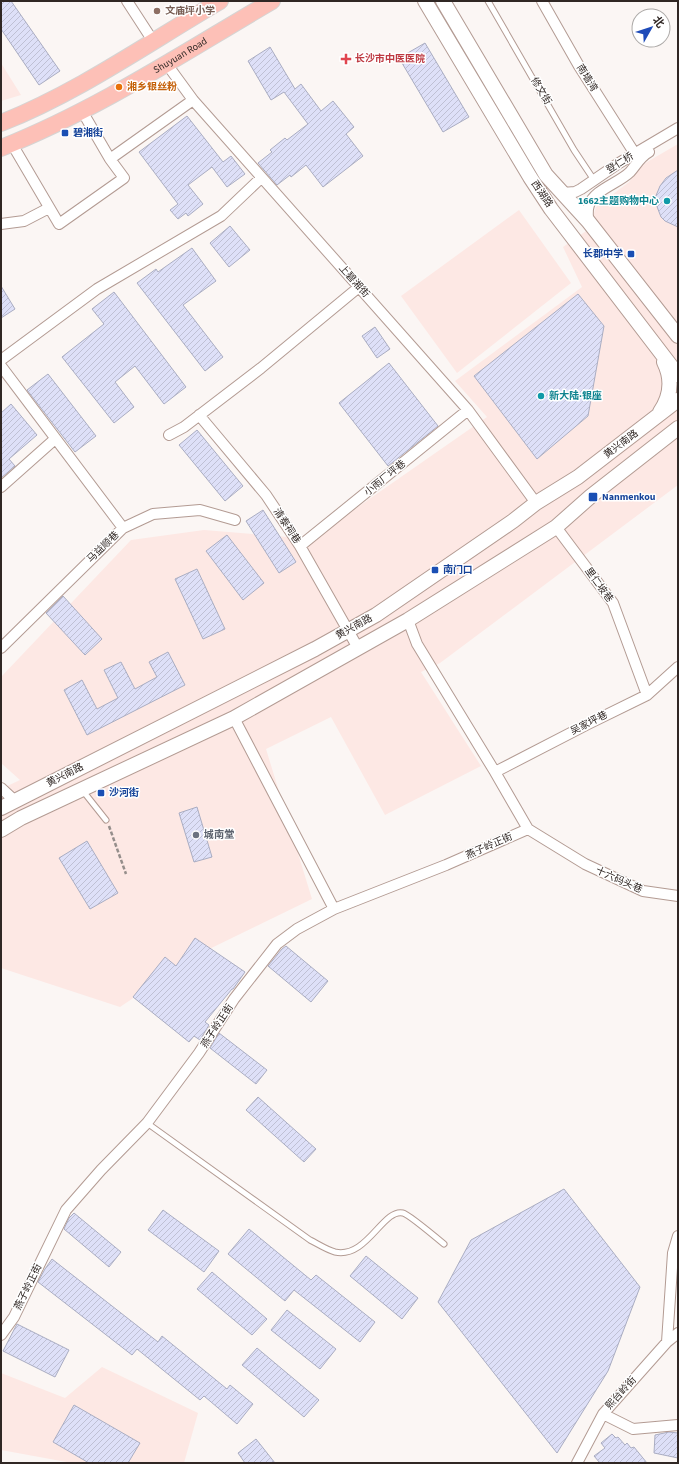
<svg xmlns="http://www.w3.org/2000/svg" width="679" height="1464" font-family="'Source Sans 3','Noto Sans SC',sans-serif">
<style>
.commercial{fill:#fde8e4}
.building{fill:url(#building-hatch);stroke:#aaadc2}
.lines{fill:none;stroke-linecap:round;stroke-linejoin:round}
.service-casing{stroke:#b39b93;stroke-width:7}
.minor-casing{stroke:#b39b93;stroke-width:12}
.secondary-casing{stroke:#b39b93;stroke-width:16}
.primary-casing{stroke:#d6d4d3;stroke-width:18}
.path{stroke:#958e8b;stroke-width:2.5;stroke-dasharray:4 2;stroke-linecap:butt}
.service{stroke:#fff;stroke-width:5}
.minor{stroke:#fff;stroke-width:10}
.secondary{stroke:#fff;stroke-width:14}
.primary{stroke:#fdc0b7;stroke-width:16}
.education-dot{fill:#8d6e63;stroke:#fff;stroke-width:1.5}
.health-dot{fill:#e0444e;stroke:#fff;stroke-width:1.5}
.food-dot{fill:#e8710a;stroke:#fff;stroke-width:1.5}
.transit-dot{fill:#1a4fb4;stroke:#fff;stroke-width:1.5}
.culture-dot{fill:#0f9aa8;stroke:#fff;stroke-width:1.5}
.worship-dot{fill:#6b7280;stroke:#fff;stroke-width:1.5}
.labels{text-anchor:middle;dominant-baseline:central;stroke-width:3;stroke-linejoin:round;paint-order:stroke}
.education-label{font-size:10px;font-weight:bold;fill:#785e54;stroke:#fff;text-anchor:start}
.street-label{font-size:10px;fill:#302724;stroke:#fff}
.health-label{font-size:10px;font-weight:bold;fill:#be3a42;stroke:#fff;text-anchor:start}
.food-label{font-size:10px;font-weight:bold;fill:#c56008;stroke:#fff;text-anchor:start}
.transit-label{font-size:10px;font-weight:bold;fill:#164399;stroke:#fff;text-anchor:start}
.culture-label{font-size:10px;font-weight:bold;fill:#0d838f;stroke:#fff;text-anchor:end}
.worship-label{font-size:10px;font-weight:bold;fill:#5b616d;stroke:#fff;text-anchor:start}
</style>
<defs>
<pattern id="building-hatch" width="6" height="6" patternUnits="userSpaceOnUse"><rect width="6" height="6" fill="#dee0f8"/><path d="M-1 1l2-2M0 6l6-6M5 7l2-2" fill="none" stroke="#bfc0d4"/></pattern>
</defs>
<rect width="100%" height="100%" fill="#fbf6f4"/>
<!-- commercial -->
<path class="commercial" d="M 1,63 L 21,95 L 1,101 Z
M 678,144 L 678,485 L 440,663 L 421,672 L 481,766 L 385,815 L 331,717 L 266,749 L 312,899 L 197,955 L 120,1007 L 1,968 L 1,789 L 20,780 L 1,763 L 1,677 L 131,540 L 204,530 L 312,539 L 487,417 L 455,381 L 582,287 L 563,247 L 589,229 L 596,207 L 629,182 L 642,166 L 647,162 Z
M 519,210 L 571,283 L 457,373 L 401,296 Z
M 102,1367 L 198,1413 L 184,1463 L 72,1463 L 1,1450 L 1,1373 L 65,1398 Z"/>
<!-- building -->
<path class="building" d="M 1,1 L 11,1 L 60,71 L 39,85 L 1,29 Z
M 425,43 L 469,117 L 443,132 L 399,58 Z
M 270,47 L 295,89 L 301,84 L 321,111 L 333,101 L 354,127 L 346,134 L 363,156 L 323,187 L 306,165 L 291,177 L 290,175 L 277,185 L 258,163 L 272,152 L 270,150 L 285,138 L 287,140 L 308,124 L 284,92 L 271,100 L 248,61 Z
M 187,116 L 223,162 L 231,156 L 245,174 L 227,187 L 212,167 L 188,185 L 203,204 L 188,216 L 186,213 L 178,219 L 170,210 L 178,204 L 139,152 Z
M 678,170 L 678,227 L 665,221 L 661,217 L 656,204 L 655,198 L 660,186 L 666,178 Z
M 230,226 L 250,250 L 229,267 L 210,243 Z
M 192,248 L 216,281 L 183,305 L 223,357 L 205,371 L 137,283 L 156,269 L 158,272 Z
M 1,286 L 15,309 L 1,318 Z
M 114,292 L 186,387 L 164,404 L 135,366 L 115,382 L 134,407 L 114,423 L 62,357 L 104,324 L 92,309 Z
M 578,294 L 604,326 L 588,416 L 537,459 L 474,376 Z
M 375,327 L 390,349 L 377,358 L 362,336 Z
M 389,363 L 438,426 L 388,466 L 339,403 Z
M 48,374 L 96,436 L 75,452 L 27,390 Z
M 11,404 L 37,435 L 9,459 L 15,466 L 1,478 L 1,413 Z
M 197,430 L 243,486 L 225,501 L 179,445 Z
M 263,510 L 296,562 L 279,573 L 246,521 Z
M 227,535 L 264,583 L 243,600 L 206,551 Z
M 197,569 L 225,629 L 203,639 L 175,579 Z
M 63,596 L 102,639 L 85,655 L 46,613 Z
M 168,652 L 185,685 L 87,735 L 64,690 L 82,680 L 97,709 L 118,698 L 104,670 L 121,662 L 135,689 L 157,677 L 149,662 Z
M 197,807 L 212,857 L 194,862 L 179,813 Z
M 87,841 L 118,893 L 90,909 L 59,858 Z
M 195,938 L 245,972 L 233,989 L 232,989 L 205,1022 L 209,1025 L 200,1040 L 194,1036 L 189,1042 L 133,997 L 165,957 L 176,966 Z
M 286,946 L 328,981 L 311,1002 L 268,966 L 282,949 Z
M 219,1033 L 267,1070 L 256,1084 L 210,1048 Z
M 258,1097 L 316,1149 L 304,1162 L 246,1110 Z
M 564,1189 L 640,1287 L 608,1371 L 557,1453 L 438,1302 L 471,1240 Z
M 163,1210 L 219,1251 L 204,1272 L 148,1230 Z
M 74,1213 L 121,1252 L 109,1267 L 64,1229 L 69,1218 Z
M 249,1229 L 311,1280 L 316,1275 L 375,1322 L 360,1342 L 294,1290 L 285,1301 L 228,1254 Z
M 366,1256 L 418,1298 L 402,1319 L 350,1276 Z
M 52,1259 L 158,1342 L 162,1336 L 227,1389 L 230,1385 L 253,1404 L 237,1424 L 204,1396 L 200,1400 L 137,1349 L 132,1355 L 38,1282 L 45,1269 Z
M 212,1272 L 267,1319 L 252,1335 L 197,1289 Z
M 287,1310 L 336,1349 L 320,1369 L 271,1330 Z
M 17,1324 L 69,1350 L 55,1377 L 3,1351 Z
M 257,1348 L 319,1400 L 304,1417 L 242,1365 Z
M 74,1405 L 140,1443 L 128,1463 L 89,1463 L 53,1442 Z
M 669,1432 L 678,1433 L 678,1458 L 654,1453 L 655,1435 Z
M 612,1434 L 616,1438 L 618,1437 L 625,1445 L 627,1443 L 631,1448 L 634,1447 L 647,1463 L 600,1463 L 594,1456 L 605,1448 L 601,1443 Z
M 256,1439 L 275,1463 L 245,1463 L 238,1453 Z"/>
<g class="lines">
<defs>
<path id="service" d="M 488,1 L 574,150 L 594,180
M 83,791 L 106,820
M 147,1123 L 310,1240 C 318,1244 327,1250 335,1252 C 367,1259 383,1208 403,1213 C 408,1214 438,1239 444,1244"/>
<path id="minor" d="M 127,1 L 153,41
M 542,1 L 579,66 L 635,154
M 166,63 L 193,100 L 468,410 L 536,503
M 12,144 L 59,224 L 124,178 L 110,159 L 82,111
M 110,159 L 193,100
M 562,193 L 575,192 L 581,189 L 619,163 L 678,128
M 588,221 C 588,216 587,210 589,205 C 594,190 619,183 630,172 C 637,164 640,157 649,152
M 1,224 L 24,221 L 49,208
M 1,360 L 97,289 L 221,216 L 261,178
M 1,366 L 123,528
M 199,415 L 266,495 L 300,546 L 358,648
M 169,435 L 184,427 L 261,368 L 359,287
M 1,487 L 55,439
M 556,527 L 613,603 L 647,695
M 300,546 L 468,410
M 408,620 L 417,644 L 495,772 L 528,829 L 585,864 L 643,891 L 678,896
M 1,648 L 123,528 L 153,514 L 200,510 L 235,520
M 234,718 L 334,909
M 495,772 L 588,724 L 647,695 L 678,667
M 1,788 L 15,801
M 1,1335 L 14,1317 L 66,1210 L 101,1170 L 147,1123 L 199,1053 L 234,999 L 277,944 L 297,929 L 334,909 L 446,865 L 528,829
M 667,1342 L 673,1253 L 678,1236
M 603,1414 L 633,1429 L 678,1425
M 577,1463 L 603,1414 L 667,1342 L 678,1333"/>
<path id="secondary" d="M 425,1 L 530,177 L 551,209 L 678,375
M 443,1 L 546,175 L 588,221 L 678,336
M 660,412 C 671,396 673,380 664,362
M 1,808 L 315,649 L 376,615 L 513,521 L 536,503 L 578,477 L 678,400
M 1,830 L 21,818 L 234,718 L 408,620 L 556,527 L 591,496 L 678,428"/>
<g id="primary">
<path d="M 1,123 C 79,92 148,43 220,1"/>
<path id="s1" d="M 1,148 C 97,110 183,53 272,1"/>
</g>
</defs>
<!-- service casing -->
<use href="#service" class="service-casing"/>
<!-- minor casing -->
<use href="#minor" class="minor-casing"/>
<!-- secondary casing -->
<use href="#secondary" class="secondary-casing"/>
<!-- primary casing -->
<use href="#primary" class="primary-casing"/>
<!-- path -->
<path class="path" d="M 109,826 L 126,874"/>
<!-- service -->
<use href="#service" class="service"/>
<!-- minor -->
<use href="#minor" class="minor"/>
<!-- secondary -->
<use href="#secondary" class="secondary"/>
<!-- primary -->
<use href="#primary" class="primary"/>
</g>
<!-- markers -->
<circle class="education-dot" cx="157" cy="11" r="4"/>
<path class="health-dot" d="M344 53h4v4h4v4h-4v4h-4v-4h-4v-4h4z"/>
<circle class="food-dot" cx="119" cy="87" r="4"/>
<g class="transit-dot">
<rect x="61" y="129" width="8" height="8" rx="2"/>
<rect x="627" y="250" width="8" height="8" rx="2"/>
<rect x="588" y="492" width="10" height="10" rx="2"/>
<rect x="431" y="566" width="8" height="8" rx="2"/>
<rect x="97" y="789" width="8" height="8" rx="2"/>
</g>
<g class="culture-dot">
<circle cx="667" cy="201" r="4"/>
<circle cx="541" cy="396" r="4"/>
</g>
<circle class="worship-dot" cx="196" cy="835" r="4"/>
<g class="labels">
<!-- education labels -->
<g class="education-label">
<text x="165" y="11">文庙坪小学</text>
</g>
<!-- street labels -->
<g class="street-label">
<text stroke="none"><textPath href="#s1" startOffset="202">Shuyuan Road</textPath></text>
<text transform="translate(587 78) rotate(58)">南墙湾</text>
<text transform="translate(541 91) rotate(59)">修文街</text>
<text transform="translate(620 163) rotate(-32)">登仁桥</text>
<text transform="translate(542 194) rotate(56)">西湖路</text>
<text transform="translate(354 281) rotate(48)">上碧湘街</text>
<text transform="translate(621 444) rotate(-37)">黄兴南路</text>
<text transform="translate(385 478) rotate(-39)">小雨厂坪巷</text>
<text transform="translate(287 526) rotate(56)">清泰祠巷</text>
<text transform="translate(103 547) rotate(-44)">马益顺巷</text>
<text transform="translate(599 585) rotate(54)">里仁坡巷</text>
<text transform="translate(354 627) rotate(-29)">黄兴南路</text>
<text transform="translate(589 723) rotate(-27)">吴家坪巷</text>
<text transform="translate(65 775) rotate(-27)">黄兴南路</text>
<text transform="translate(489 846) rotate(-24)">燕子岭正街</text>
<text transform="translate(619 880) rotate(24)">十六码头巷</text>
<text transform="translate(217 1026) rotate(-57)">燕子岭正街</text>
<text transform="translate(28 1287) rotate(-64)">燕子岭正街</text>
<text transform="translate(621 1393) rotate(-48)">熙台岭街</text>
</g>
<!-- health labels -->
<g class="health-label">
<text x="355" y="59">长沙市中医医院</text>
</g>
<!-- food labels -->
<g class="food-label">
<text x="127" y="87">湘乡银丝粉</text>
</g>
<!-- transit labels -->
<g class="transit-label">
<text x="73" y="133">碧湘街</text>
<text x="623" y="254" text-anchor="end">长郡中学</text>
<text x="602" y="497">Nanmenkou</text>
<text x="443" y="570">南门口</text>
<text x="109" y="793">沙河街</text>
</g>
<!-- culture labels -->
<g class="culture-label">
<text x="659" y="201">1662主题购物中心</text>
<text x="549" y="396" text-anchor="start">新大陆·银座</text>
</g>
<!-- worship labels -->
<g class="worship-label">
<text x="204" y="835">城南堂</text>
</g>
</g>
<!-- border -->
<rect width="679" height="1464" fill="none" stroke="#302724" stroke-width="4"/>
<!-- north arrow -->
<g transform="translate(651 28) rotate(51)"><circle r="19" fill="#ffffff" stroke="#aca9a7"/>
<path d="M0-3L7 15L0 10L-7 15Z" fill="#1e4bb9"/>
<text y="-6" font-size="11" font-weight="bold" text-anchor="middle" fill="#302724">北</text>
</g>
</svg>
